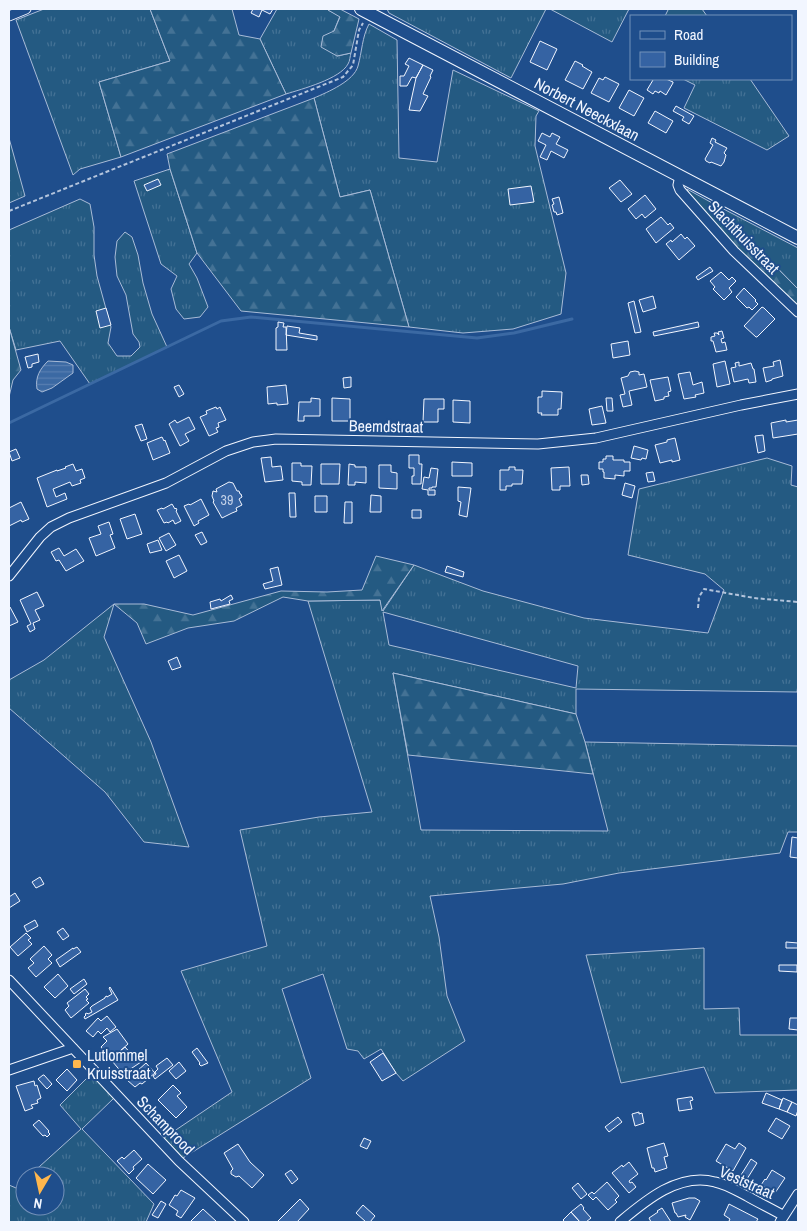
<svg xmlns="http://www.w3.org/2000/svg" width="807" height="1231" font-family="'Archivo Narrow',sans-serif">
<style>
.grass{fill:url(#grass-tufts);stroke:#a8bbd7;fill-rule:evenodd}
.forest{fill:url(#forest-firs);stroke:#a8bbd7}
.water{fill:url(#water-rules);stroke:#a8bbd7}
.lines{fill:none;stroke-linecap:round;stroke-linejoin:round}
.stream{stroke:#3b69a3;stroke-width:3}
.building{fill:#3563a3;stroke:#f2f6ff}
.minor-casing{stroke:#f2f6ff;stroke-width:11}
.secondary-casing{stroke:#f2f6ff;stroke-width:14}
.path{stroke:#b3c4dc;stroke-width:2;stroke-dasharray:4 2.5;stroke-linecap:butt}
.minor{stroke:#1f4e8c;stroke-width:9}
.secondary{stroke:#1f4e8c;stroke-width:12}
.poi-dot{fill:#ffb74d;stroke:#1f4e8c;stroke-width:2}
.labels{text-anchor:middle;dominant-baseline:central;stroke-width:4;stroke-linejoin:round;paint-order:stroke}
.number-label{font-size:14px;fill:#c3d1e8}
.street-label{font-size:16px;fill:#f2f6ff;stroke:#1f4e8c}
.poi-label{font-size:16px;fill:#f2f6ff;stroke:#1f4e8c;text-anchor:start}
</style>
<defs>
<pattern id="grass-tufts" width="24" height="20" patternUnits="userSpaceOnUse" patternTransform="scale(1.25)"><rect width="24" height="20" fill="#245a82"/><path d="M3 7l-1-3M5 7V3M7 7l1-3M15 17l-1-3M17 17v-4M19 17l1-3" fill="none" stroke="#447295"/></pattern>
<pattern id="forest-firs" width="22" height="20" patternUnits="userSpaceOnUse" patternTransform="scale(1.25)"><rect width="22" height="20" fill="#245a82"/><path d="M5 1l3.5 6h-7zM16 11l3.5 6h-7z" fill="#447295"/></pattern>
<pattern id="water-rules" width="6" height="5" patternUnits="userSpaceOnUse" patternTransform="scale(1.25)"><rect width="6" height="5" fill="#3b69a3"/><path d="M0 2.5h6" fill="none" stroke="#587fb1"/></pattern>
</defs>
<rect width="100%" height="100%" fill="#1f4e8c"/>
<!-- grass -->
<path class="grass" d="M 44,9 L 150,9 L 170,61 L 99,82 L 121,157 L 80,169 L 73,175 L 16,20 Z
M 277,9 L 328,9 L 328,10 L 340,16 L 334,31 L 337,56 L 351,53 C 350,56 350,61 348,64 C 340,79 302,89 286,94 L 260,39 Z
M 387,9 L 546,9 L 511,78 L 389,13 Z
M 550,9 L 629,9 L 612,42 Z
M 667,9 L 702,9 L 707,16 L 665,16 L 668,10 Z
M 369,24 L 397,40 L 399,158 L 437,162 L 453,70 L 539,111 L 536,116 L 535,146 L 566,273 L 561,314 L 513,329 L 463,333 L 409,327 L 370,190 L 340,197 L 314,98 C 328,92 354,81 358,66 C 362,52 362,37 369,24 Z
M 683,79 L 750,79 L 789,136 L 767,150 L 684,108 L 695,85 Z
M 9,138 L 25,196 L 9,203 Z
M 170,169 L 197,253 L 189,264 L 197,278 L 208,307 L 200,317 L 184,319 L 176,309 L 171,289 L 177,276 L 161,264 L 134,181 Z
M 80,199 L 90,204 L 94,227 L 94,255 L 97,276 L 111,327 L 108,343 L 117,356 L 131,356 L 140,347 L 139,342 L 133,334 L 126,295 L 117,276 L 115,257 L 117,241 L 125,232 L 132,237 L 138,255 L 143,283 L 152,314 L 167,347 L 90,384 L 60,341 L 16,350 L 9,327 L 9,230 Z
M 714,204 L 798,248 L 798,289 Z
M 767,458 L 792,466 L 791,485 L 798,487 L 798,684 L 797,692 L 576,689 L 576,714 L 393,673 L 421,830 L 608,831 L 585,742 L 798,746 L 798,832 L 788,832 L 780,853 L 619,873 L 563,884 L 430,896 L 439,937 L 447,996 L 465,1041 L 403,1081 L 396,1073 L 381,1049 L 364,1059 L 358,1051 L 347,1049 L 323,974 L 282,989 L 311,1078 L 183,1158 L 164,1138 L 232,1092 L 181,971 L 267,946 L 240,830 L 319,817 L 372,812 L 308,601 L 380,600 L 383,611 L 414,565 L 483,591 L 584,618 L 708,633 L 724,590 L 705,574 L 628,555 L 639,489 ZM 383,612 L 578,666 L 576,688 L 389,645 Z
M 114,604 L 104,637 L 151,742 L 189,847 L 144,842 L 105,792 L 9,708 L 9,680 L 44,660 Z
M 704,948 L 704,1009 L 739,1008 L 740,1035 L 798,1035 L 798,1090 L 715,1093 L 704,1067 L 621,1083 L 586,955 Z
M 92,1073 L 114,1098 L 82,1129 L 154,1204 L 146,1222 L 9,1222 L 9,1185 L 16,1188 L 25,1180 L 25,1206 L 55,1206 L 55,1176 L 29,1176 L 81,1129 L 60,1105 Z"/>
<!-- forest -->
<path class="forest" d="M 150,9 L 232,9 L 239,35 L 260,39 L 286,94 L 121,157 L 99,82 L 170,61 Z
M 328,9 L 340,9 L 359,19 L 351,53 L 337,56 L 321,47 L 323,36 L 334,31 L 340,17 L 328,10 Z
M 314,98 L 340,197 L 370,190 L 409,327 L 241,311 L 197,253 L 170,169 L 167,154 Z
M 687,189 L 714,204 L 798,289 L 798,308 L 760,272 L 690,197 Z
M 9,327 L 21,370 L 13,380 L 9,397 Z
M 376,556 L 414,565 L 382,611 L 380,600 L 308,601 L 283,597 L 234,621 L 188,628 L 146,644 L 137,623 L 114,604 L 144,604 L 193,615 L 281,591 L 327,592 L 362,590 Z
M 393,673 L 576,714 L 585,742 L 593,774 L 408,755 Z"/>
<!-- water -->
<path class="water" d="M 48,361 L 66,362 L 73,365 L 73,373 L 52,388 L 42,392 L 37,389 C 35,377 40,369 48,361 Z"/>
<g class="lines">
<!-- stream -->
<path class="stream" d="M 9,423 L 221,321 L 251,317 L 477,338 L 514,333 L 572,319"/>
</g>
<!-- building -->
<path class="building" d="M 253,9 L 273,9 L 270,14 L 262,10 L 259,17 L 251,13 Z
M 540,41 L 557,49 L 547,70 L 530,62 Z
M 409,58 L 423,65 L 416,78 L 412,77 L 407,86 L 400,86 L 400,76 L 404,76 L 409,66 L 405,64 Z
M 575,61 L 583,65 L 582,66 L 592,72 L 583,89 L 565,80 Z
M 423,65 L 433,70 L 430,76 L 431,77 L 423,94 L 428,96 L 420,111 L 409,110 L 416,78 Z
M 605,77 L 619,84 L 609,102 L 591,93 L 599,78 L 603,80 Z
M 651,79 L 666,79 L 673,82 L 673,83 L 666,95 L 660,91 L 659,93 L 655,91 L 653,94 L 647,90 L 653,80 Z
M 629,90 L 644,98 L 634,116 L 619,108 Z
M 676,106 L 694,116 L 689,124 L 682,120 L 684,117 L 673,111 Z
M 655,111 L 673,121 L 666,133 L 648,123 Z
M 542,133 L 550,137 L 552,133 L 560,137 L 556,144 L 568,150 L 564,158 L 551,151 L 547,160 L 540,157 L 546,145 L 538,141 Z
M 712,138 L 716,140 L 715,142 L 727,148 L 724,153 L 726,155 L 724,162 L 721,166 L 711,162 L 710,163 L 706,161 L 705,159 L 713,145 L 710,143 Z
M 158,179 L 161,185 L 147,191 L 144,185 Z
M 620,180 L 632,194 L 621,202 L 609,188 Z
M 531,186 L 534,202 L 510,205 L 508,189 Z
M 645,195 L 656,209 L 645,218 L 642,214 L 636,219 L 628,209 Z
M 559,197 L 563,213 L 557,215 L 556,212 L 554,212 L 552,205 L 554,204 L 552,199 Z
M 661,217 L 668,225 L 670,223 L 674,228 L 656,243 L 646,229 Z
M 681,234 L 685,239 L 687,237 L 695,246 L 679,260 L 666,244 L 671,240 L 672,242 Z
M 710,267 L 713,271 L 698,280 L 696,277 Z
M 721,272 L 729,280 L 732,277 L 736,281 L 729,288 L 732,292 L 724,300 L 713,289 L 715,287 L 710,281 Z
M 744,288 L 756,300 L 755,301 L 758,304 L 752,310 L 749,307 L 747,308 L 736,297 Z
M 653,296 L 656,308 L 643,312 L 639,300 Z
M 634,301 L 641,332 L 635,333 L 628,303 Z
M 762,307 L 764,308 L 775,319 L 757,337 L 756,337 L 744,326 Z
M 106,308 L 111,325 L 100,328 L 96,311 Z
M 278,322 L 284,323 L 283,327 L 286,327 L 287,350 L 276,350 L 276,328 L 278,327 Z
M 698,322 L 699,327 L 654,336 L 653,332 Z
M 287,326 L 300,328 L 299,333 L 317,336 L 317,340 L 286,335 Z
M 722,331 L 724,338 L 721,339 L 722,343 L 725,342 L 727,350 L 716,352 L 713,341 L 711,341 L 711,337 L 715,336 L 714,333 L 717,333 L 719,335 L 718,332 Z
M 628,341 L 630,355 L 613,358 L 611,344 Z
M 38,354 L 39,362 L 32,364 L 32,367 L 28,368 L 25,357 Z
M 780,360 L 783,376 L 772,379 L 772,380 L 766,382 L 763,368 L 774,366 L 773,362 Z
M 725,361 L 730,384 L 717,387 L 713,364 Z
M 739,362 L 739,366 L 751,363 L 753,369 L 754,369 L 756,382 L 749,383 L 748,379 L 734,382 L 731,368 L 736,367 L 735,363 Z
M 635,371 L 639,372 L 639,375 L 644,374 L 647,387 L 629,391 L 632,405 L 623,407 L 620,395 L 625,394 L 621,378 L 628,376 L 630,372 Z
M 690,372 L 693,385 L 702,382 L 704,393 L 695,395 L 696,397 L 684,399 L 678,374 Z
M 351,377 L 351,387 L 344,388 L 343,378 Z
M 668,377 L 671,391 L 668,392 L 669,396 L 664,397 L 664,399 L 655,401 L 650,380 Z
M 179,385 L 184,394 L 179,397 L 174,387 Z
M 286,385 L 288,404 L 277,405 L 277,403 L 268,404 L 267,387 Z
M 542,391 L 562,392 L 561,409 L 558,409 L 558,415 L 541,415 L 542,413 L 538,413 L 538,397 L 542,397 Z
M 311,398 L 320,399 L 320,416 L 304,416 L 304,421 L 298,421 L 299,402 L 311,402 Z
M 332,398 L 350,399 L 350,421 L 332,421 Z
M 606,398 L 612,398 L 613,411 L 607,411 Z
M 424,399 L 444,399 L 444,409 L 438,409 L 438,422 L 423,422 Z
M 453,400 L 470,401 L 470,423 L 453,422 Z
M 602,406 L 606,423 L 592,425 L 589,409 Z
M 216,407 L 217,409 L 220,407 L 226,420 L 218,423 L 219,427 L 216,428 L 218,432 L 209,436 L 200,417 L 207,414 L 206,411 Z
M 189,417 L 195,429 L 185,434 L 189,441 L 180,446 L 169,424 L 175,420 L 177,423 Z
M 786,420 L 786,422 L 798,420 L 798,434 L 773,438 L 771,423 Z
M 142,424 L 147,439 L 141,441 L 135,426 Z
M 763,435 L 765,451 L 758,453 L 755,436 Z
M 162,437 L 164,441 L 165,440 L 170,453 L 153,460 L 147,443 Z
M 675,438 L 680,460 L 672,462 L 672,460 L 660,463 L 655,445 L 667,442 L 667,440 Z
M 634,446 L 648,450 L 646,459 L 642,458 L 641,460 L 631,458 Z
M 16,449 L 20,458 L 12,461 L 9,452 Z
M 409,455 L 419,455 L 419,464 L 422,464 L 421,484 L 412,484 L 412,476 L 414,476 L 414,468 L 409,468 Z
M 606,456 L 613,456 L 613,460 L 624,460 L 624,462 L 630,462 L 630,471 L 624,471 L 624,476 L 615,475 L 615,479 L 604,478 L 604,472 L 603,472 L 603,469 L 599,469 L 599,462 L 603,462 L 603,459 L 606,459 Z
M 271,457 L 272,467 L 281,466 L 283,480 L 265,482 L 261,458 Z
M 452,462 L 472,463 L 472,476 L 452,476 Z
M 292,463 L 301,463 L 301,466 L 312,466 L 311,485 L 302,485 L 302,482 L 292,481 Z
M 73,464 L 76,471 L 82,469 L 85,478 L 80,480 L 81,483 L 72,486 L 70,482 L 53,489 L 56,497 L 65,493 L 67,499 L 47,507 L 37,478 L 57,470 L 57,471 L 66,468 L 65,467 Z
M 321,464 L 340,464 L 339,484 L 321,484 Z
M 349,464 L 355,465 L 355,467 L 366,467 L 366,483 L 355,482 L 355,485 L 348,485 Z
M 379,465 L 391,465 L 391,472 L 397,473 L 397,489 L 379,488 Z
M 509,467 L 515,467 L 515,470 L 523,470 L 522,484 L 512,484 L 512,486 L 506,486 L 506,490 L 500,490 L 500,470 L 509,470 Z
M 569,467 L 570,486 L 560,486 L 560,490 L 552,490 L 551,468 Z
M 431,468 L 438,469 L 436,487 L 432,487 L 432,488 L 429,488 L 429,490 L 435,490 L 435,495 L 428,495 L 428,490 L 422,489 L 424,477 L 429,478 Z
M 653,472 L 655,481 L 648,482 L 646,473 Z
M 581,475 L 588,475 L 589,484 L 582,485 Z
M 229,482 L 233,483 L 237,491 L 239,491 L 240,494 L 241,494 L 242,497 L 239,499 L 242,505 L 236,508 L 237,511 L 232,513 L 222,518 L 213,502 L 214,501 L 212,496 L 213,491 L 217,492 L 216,489 Z
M 625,483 L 635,486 L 632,498 L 622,495 Z
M 458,487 L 471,488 L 467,517 L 459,515 L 461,502 L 458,501 Z
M 289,493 L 295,493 L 296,517 L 290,517 Z
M 371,495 L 381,496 L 381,512 L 370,512 Z
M 315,496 L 327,496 L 327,512 L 315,512 Z
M 201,499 L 209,515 L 198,521 L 199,523 L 194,526 L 184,506 L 189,504 L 190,505 Z
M 21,502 L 29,519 L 22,522 L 21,520 L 9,526 L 9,508 Z
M 345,502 L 352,502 L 352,523 L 344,523 Z
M 172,504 L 175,509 L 176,508 L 177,510 L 176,511 L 181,521 L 175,524 L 173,520 L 168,523 L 167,522 L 164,523 L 157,510 L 162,508 L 163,509 Z
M 412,510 L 421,510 L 421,518 L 412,518 Z
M 135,514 L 142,534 L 127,539 L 120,519 Z
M 109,522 L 113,534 L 110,535 L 115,548 L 96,556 L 89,538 L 101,534 L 98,526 Z
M 202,532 L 207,542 L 201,545 L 195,535 Z
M 169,533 L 176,545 L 166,551 L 159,538 Z
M 158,540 L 162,550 L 150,553 L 147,544 Z
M 59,548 L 64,556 L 76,549 L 84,561 L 66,571 L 59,560 L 56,561 L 51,552 Z
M 179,555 L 187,571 L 174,578 L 166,561 Z
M 447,566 L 464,572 L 463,577 L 445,572 Z
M 278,567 L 282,585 L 265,589 L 263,584 L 273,581 L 270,569 Z
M 37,592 L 44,606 L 35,610 L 40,620 L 33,623 L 35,629 L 30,632 L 27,626 L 31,624 L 20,600 Z
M 231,595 L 233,599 L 229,601 L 230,604 L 211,609 L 210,602 L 220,599 L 221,601 Z
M 10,607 L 18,622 L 9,626 L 9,608 Z
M 177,657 L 181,667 L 172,670 L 168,661 Z
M 792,837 L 798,838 L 798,858 L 790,857 Z
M 40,877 L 44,884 L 36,888 L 32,882 Z
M 15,893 L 20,901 L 9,908 L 9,897 Z
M 35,920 L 38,926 L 27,932 L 24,926 Z
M 63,928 L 69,936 L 63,940 L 57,932 Z
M 26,933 L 31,938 L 28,940 L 32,944 L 18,956 L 10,947 Z
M 786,942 L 798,943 L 798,948 L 786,948 Z
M 44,946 L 52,955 L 48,959 L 52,963 L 36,977 L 28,968 L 34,963 L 30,959 Z
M 77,947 L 81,952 L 60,967 L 56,960 L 73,948 L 73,949 Z
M 779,965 L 797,965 L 797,972 L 779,971 Z
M 58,974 L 68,986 L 55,998 L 44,987 Z
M 84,979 L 87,984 L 74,994 L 70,989 Z
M 110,987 L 118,1000 L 85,1019 L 84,1017 L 86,1015 L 85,1014 L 87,1013 L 88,1014 L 92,1012 L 90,1008 L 92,1006 L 105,998 L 105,997 L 107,996 L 107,997 L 112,994 L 109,988 Z
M 85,989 L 89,994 L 86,997 L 88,999 L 86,1000 L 89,1003 L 71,1018 L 65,1010 L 69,1006 L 67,1003 Z
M 107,1016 L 116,1027 L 110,1032 L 107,1028 L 101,1034 L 98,1031 L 93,1037 L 86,1031 L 98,1018 L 101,1021 Z
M 790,1018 L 798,1018 L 798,1030 L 789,1029 Z
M 117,1029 L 128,1044 L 113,1057 L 111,1054 L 108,1056 L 101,1047 L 107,1041 L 103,1037 Z
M 125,1047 L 134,1057 L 139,1053 L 144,1060 L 123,1074 L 112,1061 L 115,1059 L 113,1057 Z
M 197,1048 L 208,1063 L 201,1066 L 199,1064 L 200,1063 L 192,1052 Z
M 383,1053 L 396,1073 L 382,1081 L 370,1062 Z
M 167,1058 L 173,1065 L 155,1079 L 153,1076 L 156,1074 L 155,1072 L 158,1069 L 156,1066 Z
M 179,1062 L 186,1071 L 176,1079 L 169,1071 Z
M 146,1063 L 155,1073 L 142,1084 L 140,1083 L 135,1087 L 127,1080 Z
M 67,1069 L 77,1080 L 67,1091 L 56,1080 Z
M 43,1075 L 44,1075 L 52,1084 L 47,1089 L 38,1079 Z
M 34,1081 L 35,1086 L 37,1085 L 41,1098 L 37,1100 L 38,1103 L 31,1105 L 33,1108 L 25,1111 L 16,1086 Z
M 173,1085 L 181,1093 L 177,1096 L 187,1107 L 176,1118 L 158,1100 Z
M 766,1093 L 782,1100 L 779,1109 L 762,1103 Z
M 690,1097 L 692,1097 L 693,1100 L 690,1101 L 692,1109 L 679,1111 L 677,1099 Z
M 783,1098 L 792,1102 L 787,1112 L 779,1109 Z
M 792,1102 L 798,1105 L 798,1110 L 796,1116 L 787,1112 Z
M 639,1112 L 639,1114 L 642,1113 L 644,1123 L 635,1126 L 632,1114 Z
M 618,1117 L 622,1122 L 609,1132 L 605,1127 Z
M 776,1118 L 790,1126 L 782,1139 L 768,1131 Z
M 39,1120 L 49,1131 L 48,1132 L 50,1134 L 47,1137 L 45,1135 L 43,1136 L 33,1125 Z
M 364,1138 L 371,1141 L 367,1149 L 360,1146 Z
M 664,1143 L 668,1156 L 664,1157 L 667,1168 L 655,1172 L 654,1168 L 652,1168 L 647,1148 Z
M 739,1143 L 746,1148 L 733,1171 L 716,1161 L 726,1144 L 735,1149 Z
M 238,1144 L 250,1162 L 264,1175 L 252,1188 L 239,1176 L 236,1177 L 231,1174 L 231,1171 L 233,1169 L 224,1153 Z
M 134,1150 L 142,1159 L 133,1167 L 134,1169 L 129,1174 L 117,1161 L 122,1157 L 124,1159 Z
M 751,1159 L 757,1163 L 747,1179 L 741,1175 Z
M 629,1162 L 638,1174 L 629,1181 L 630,1183 L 632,1182 L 636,1187 L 629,1193 L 612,1173 L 622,1165 L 623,1167 Z
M 148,1164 L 166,1180 L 153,1194 L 136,1178 Z
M 291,1170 L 298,1179 L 292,1184 L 285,1174 Z
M 772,1170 L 785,1178 L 775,1193 L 761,1185 L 765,1179 L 766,1180 Z
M 607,1182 L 619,1196 L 615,1200 L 617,1202 L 608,1210 L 596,1197 L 593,1200 L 588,1195 L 592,1192 L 594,1194 Z
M 578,1183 L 587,1194 L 581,1199 L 572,1188 Z
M 181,1190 L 195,1198 L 181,1218 L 176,1215 L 178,1211 L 169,1205 L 175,1195 L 177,1196 Z
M 689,1198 L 695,1198 L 700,1201 L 690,1220 L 685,1217 L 686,1215 L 678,1217 L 676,1213 L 675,1213 L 672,1203 Z
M 300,1199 L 309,1209 L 297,1222 L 279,1222 L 278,1221 Z
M 161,1201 L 166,1204 L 158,1218 L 152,1215 Z
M 581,1204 L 584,1208 L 583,1209 L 591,1218 L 586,1222 L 580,1222 L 571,1212 Z
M 729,1204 L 758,1219 L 756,1222 L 732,1222 L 729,1221 L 730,1219 L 724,1215 Z
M 363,1205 L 375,1216 L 370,1222 L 366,1222 L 356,1213 Z
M 662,1208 L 671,1222 L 651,1222 L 649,1218 L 658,1212 L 657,1211 Z
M 203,1209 L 217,1222 L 190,1222 Z
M 571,1212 L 580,1222 L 565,1222 L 563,1220 Z"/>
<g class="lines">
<defs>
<path id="minor" d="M 9,16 L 26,9
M 680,176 L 678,185 L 680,190 L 734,251 L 798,312
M 9,576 L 40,537 L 51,527 L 69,518 L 166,483 L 226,451 L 253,442 L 276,439 L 538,444 L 596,438 L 741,405 L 798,394
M 9,980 L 179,1161 L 244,1222
M 9,1070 L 73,1048
M 620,1222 C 645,1201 679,1172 715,1182 C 726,1184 737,1191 747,1196 C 759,1203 772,1209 784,1216
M 780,1222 L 798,1194"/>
<path id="secondary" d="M 361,9 L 798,238"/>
</defs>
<!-- minor casing -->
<use href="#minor" class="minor-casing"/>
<!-- secondary casing -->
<use href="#secondary" class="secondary-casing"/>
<!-- path -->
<path class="path" d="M 9,211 L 343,77 L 353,65 L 359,30 L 363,23
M 698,608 L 699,597 L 704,589 L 754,598 L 798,602"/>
<!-- minor -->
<use href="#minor" class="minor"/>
<!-- secondary -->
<use href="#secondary" class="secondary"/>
</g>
<!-- markers -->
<rect class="poi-dot" x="72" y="1059" width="10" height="10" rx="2.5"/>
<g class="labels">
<!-- number labels -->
<g class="number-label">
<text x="227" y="500">39</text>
</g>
<!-- street labels -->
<g class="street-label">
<text transform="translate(587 109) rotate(28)">Norbert Neeckxlaan</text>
<text transform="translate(744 237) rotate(46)">Slachthuisstraat</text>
<text transform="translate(386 426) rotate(1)">Beemdstraat</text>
<text transform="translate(166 1125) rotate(46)">Schamprood</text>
<text transform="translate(747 1182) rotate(24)">Veststraat</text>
</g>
<!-- poi labels -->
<g class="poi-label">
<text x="87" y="1055">Lutlommel<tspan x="87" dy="18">Kruisstraat</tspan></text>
</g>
</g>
<!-- border -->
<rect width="807" height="1231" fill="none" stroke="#f2f6ff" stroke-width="20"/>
<!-- legend -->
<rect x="630" y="15" width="162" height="65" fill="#1f4e8c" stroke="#7391ba"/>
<rect x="640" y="31" width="25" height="8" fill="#1f4e8c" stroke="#7391ba"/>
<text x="674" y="40" font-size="15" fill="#f2f6ff">Road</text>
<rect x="640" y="52" width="25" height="15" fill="#3563a3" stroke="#7391ba"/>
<text x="674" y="65" font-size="15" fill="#f2f6ff">Building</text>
<!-- north arrow -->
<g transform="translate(40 1191) rotate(189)"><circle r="24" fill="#1f4e8c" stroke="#7391ba"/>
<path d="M0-4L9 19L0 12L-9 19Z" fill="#ffb74d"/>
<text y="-8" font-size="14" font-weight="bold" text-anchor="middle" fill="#f2f6ff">N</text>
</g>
</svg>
